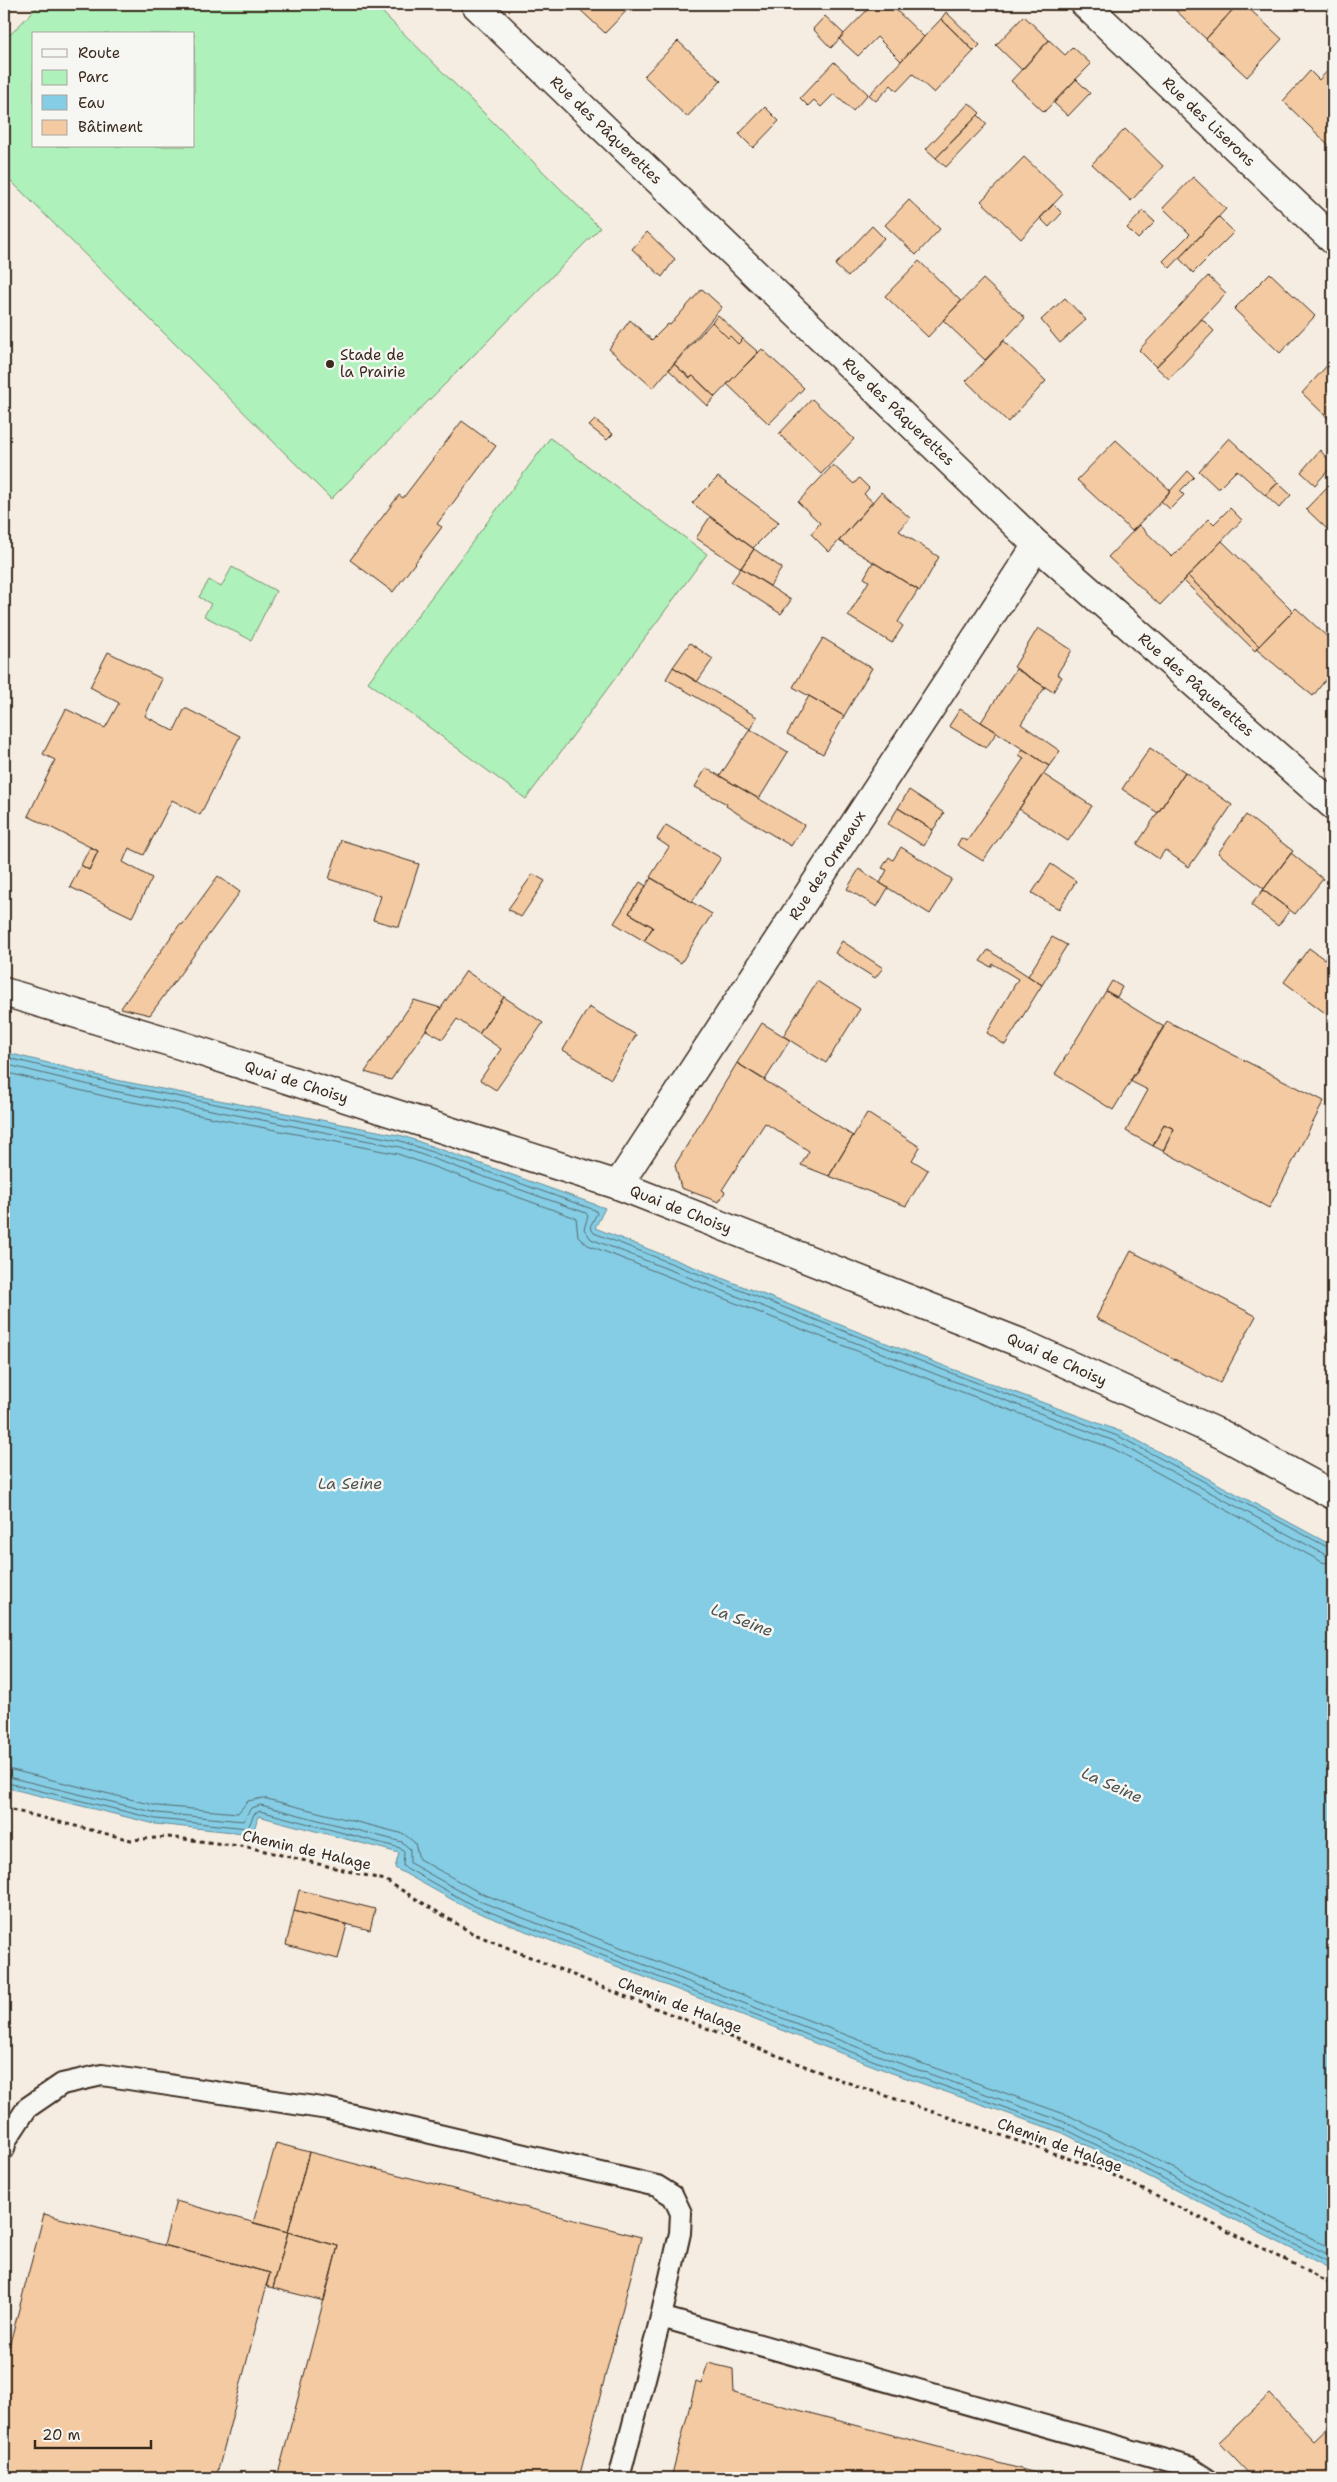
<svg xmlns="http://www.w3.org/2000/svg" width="1337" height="2482" font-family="'Shantell Sans',sans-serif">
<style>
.green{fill:#aff1ba;stroke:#758e6c;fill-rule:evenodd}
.water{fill:#84cde5;stroke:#678c95}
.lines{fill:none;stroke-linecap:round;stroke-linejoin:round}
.shore{stroke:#586b6e;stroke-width:1}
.building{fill:#f3caa2;stroke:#3b2a1e}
.service-casing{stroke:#3b2a1e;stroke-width:24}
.minor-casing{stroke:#3b2a1e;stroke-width:31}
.path{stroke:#3b2a1e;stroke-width:3;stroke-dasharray:4 4;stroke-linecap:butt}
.service{stroke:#f6f6f2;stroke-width:20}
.minor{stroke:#f6f6f2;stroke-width:28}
.poi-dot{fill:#3b2a1e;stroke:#f6f6f2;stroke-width:2}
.labels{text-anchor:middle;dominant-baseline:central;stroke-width:5;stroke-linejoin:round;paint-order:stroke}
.street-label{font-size:15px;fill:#3b2a1e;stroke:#f6f6f2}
.poi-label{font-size:15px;fill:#3b2a1e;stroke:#f6f6f2;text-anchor:start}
.water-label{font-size:16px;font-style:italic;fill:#4d5350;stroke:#f6f6f2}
</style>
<rect width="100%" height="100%" fill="#f5ede2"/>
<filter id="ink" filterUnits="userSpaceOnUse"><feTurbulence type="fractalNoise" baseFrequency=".02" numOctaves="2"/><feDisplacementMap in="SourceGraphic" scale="10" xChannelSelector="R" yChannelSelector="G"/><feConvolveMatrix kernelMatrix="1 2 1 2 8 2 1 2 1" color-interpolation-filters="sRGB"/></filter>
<g filter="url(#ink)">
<!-- green -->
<path class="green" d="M 40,4 L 374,4 L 600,228 L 331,499 L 4,174 L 4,41 ZM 34,34 L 194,34 L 194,146 L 34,146 Z
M 550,438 L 707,554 L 526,799 L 368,682 Z
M 232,567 L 276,591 L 251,640 L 204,616 L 211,604 L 199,597 L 209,580 L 221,587 Z"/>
<!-- water -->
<path class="water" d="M 4,1052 L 116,1080 L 403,1136 L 605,1208 L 595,1228 L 952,1369 L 1122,1432 L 1333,1546 L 1333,2270 L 1063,2133 L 892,2073 L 469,1909 L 395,1868 L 399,1853 L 258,1816 L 253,1834 L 155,1824 L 4,1787 Z"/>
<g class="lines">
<!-- shore -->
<path class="shore" d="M 4,1057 L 115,1084 L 401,1141 L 595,1210 L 597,1213 L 590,1227 L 594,1233 L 951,1373 L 1120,1437 L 1333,1550
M 4,1064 L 114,1091 L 400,1147 L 586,1213 L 588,1216 L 584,1229 L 591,1239 L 948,1379 L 1117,1442 L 1326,1555 L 1333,1557
M 4,1072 L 112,1098 L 398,1154 L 576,1218 L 578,1236 L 588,1245 L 946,1386 L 1114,1449 L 1322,1562 L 1333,1564
M 4,1768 L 158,1806 L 238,1813 L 248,1801 L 263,1798 L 404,1834 L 415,1843 L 419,1859 L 478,1892 L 898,2055 L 1070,2116 L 1333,2249
M 4,1776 L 157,1813 L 243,1821 L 251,1808 L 261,1805 L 402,1842 L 410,1849 L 410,1863 L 474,1899 L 896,2062 L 1067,2123 L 1333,2257
M 4,1782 L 156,1819 L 248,1828 L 254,1814 L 260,1811 L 400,1848 L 404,1852 L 403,1866 L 472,1905 L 893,2068 L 1065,2129 L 1333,2264"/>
</g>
<!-- building -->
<path class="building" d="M 574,4 L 633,4 L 605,33 Z
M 873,4 L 890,4 L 924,37 L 901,61 L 877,37 L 858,56 L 839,39 Z
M 1169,4 L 1238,4 L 1206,39 Z
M 1238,4 L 1244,4 L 1282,39 L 1247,77 L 1206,39 Z
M 946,12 L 980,45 L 974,51 L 941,19 Z
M 825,16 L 844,34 L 831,48 L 813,29 Z
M 1024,16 L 1049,40 L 1022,70 L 996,45 Z
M 941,19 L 974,51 L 934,93 L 913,74 L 897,91 L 891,85 L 876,101 L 869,95 Z
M 1049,40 L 1065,55 L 1073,47 L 1091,64 L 1044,112 L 1011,81 Z
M 678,41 L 721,81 L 687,117 L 644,76 Z
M 834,62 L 868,94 L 853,111 L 834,94 L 821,107 L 814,100 L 808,106 L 800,98 Z
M 1333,65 L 1333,149 L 1283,101 L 1310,71 L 1319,80 Z
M 1076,79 L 1090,93 L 1068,116 L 1054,103 Z
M 969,103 L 980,113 L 936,158 L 926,149 Z
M 765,107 L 779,121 L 753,148 L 739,134 Z
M 978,115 L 987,124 L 946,167 L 936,158 Z
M 1125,129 L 1163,166 L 1131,201 L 1092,164 Z
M 1024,157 L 1063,194 L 1021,239 L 981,201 Z
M 1193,177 L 1226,209 L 1170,268 L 1163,261 L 1190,234 L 1163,208 Z
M 909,200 L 940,229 L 916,255 L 885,225 Z
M 1053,204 L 1062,213 L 1049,227 L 1040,218 Z
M 1143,211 L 1155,222 L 1138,239 L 1127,228 Z
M 1219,217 L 1234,232 L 1193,273 L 1179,258 Z
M 872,226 L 884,238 L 848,277 L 835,265 Z
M 647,232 L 675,259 L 662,277 L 632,249 Z
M 919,261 L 961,301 L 928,337 L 885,296 Z
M 1270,273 L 1315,316 L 1280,353 L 1234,309 Z
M 1208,276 L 1226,293 L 1156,367 L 1139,350 Z
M 983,279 L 1025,318 L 985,360 L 943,320 Z
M 702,289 L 722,307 L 653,388 L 609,349 L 630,320 L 652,340 L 668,324 L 670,325 Z
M 1065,298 L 1086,320 L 1060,343 L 1041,320 Z
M 718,315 L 743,339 L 738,344 L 730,336 L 728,338 L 712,322 Z
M 1202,319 L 1214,331 L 1169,379 L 1156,367 Z
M 712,322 L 728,338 L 730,336 L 738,344 L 743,339 L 758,352 L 715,397 L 693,376 L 690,378 L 674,364 Z
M 1004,341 L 1046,381 L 1008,422 L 966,381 Z
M 762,349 L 804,388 L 769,424 L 727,384 Z
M 1333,359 L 1333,423 L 1302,393 Z
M 674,364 L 690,378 L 693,376 L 715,397 L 707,406 L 669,370 Z
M 812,399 L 854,439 L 821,474 L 779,434 Z
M 595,420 L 613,434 L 607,440 L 589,426 Z
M 462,421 L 496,446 L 437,524 L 442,527 L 393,592 L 350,560 L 399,495 L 403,498 Z
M 1229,438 L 1278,483 L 1265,495 L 1237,470 L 1218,489 L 1199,471 Z
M 1116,440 L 1171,491 L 1132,531 L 1077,480 Z
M 1320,450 L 1333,465 L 1315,485 L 1301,472 Z
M 833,465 L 854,484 L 859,478 L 869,488 L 864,494 L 873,502 L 829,552 L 811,534 L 820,523 L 798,502 Z
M 1188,471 L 1194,477 L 1180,491 L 1184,495 L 1170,509 L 1161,501 Z
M 718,477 L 779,522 L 753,548 L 692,503 Z
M 1278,483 L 1291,495 L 1279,508 L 1265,495 Z
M 1329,485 L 1333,489 L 1333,523 L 1327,529 L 1306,509 Z
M 881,492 L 910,518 L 899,531 L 939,557 L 920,591 L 839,541 Z
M 1230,508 L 1242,520 L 1160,605 L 1108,557 L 1139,525 L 1172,557 L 1209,519 L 1214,524 Z
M 710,517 L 754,549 L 741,568 L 696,538 Z
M 1222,541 L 1293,611 L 1259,646 L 1188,576 Z
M 754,549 L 782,568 L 770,586 L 741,568 Z
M 873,562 L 918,590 L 898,622 L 903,626 L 892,643 L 848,616 L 869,581 L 864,578 Z
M 741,568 L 791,600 L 781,614 L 731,582 Z
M 1333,568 L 1333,577 L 1328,573 Z
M 1188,576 L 1259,646 L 1255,651 L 1184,581 Z
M 1296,608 L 1333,642 L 1333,670 L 1313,696 L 1256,649 Z
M 1038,628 L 1072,650 L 1057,674 L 1062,677 L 1053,692 L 1014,667 Z
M 823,638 L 872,668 L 844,716 L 793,687 Z
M 690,643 L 713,659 L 697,682 L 673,667 Z
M 108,652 L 162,679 L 145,716 L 174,731 L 185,708 L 240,736 L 200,815 L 172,800 L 144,855 L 129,848 L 123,862 L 152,878 L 132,917 L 70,887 L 81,865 L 89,870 L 98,851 L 28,816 L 55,760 L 43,754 L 66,709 L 105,728 L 119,703 L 90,687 Z
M 673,667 L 757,717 L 750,729 L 666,679 Z
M 1016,669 L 1045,687 L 1021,724 L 1060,751 L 1049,766 L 981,722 Z
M 809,696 L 844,716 L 823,754 L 787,734 Z
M 960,709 L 997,732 L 986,748 L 949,726 Z
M 750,729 L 788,752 L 759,799 L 720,776 Z
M 1150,748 L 1185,772 L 1158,813 L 1122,789 Z
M 1023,749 L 1049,766 L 983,861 L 957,845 L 961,838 L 967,841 L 1024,758 L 1019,755 Z
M 706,768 L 804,825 L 791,846 L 751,822 L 726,806 L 727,804 L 695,787 Z
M 1185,772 L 1232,805 L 1189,867 L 1165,850 L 1159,859 L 1137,844 Z
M 1043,774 L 1092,806 L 1068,841 L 1019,809 Z
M 909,790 L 944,813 L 933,830 L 898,808 Z
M 898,808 L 933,830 L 924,846 L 888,824 Z
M 1246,815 L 1293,851 L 1264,889 L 1218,853 Z
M 666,825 L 721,858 L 692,902 L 650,877 L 669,847 L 657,839 Z
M 341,840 L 419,864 L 399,927 L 373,920 L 381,896 L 329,879 Z
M 90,847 L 98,851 L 89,870 L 81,865 Z
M 901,847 L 952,879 L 930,914 L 880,883 L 887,870 L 882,868 L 889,857 L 893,860 Z
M 1291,853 L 1323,879 L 1295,914 L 1263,890 Z
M 1051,864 L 1076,881 L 1059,909 L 1032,893 Z
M 859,869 L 888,888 L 877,907 L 847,889 Z
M 533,874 L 545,881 L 521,917 L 508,909 Z
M 218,876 L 240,892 L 150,1015 L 121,1008 L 180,924 L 182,925 Z
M 651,878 L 712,914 L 681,963 L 644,941 L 653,927 L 629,913 Z
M 640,882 L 646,886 L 629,913 L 653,927 L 644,941 L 614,923 Z
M 1263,890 L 1290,910 L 1278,926 L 1251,905 Z
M 1052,937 L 1067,945 L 1042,985 L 1028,976 Z
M 842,941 L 883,968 L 875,978 L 835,953 Z
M 1309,948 L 1324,959 L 1328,954 L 1333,957 L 1333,1019 L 1284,982 Z
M 988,950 L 1042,985 L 1005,1045 L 987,1033 L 1018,979 L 993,964 L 991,967 L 980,961 Z
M 466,971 L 504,997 L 479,1034 L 457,1019 L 443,1039 L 426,1030 Z
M 817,981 L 860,1009 L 826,1063 L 783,1036 Z
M 1112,981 L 1122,987 L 1117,997 L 1106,991 Z
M 1106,991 L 1164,1027 L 1113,1110 L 1055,1074 Z
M 504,997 L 543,1023 L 496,1090 L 480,1080 L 501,1049 L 479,1034 Z
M 414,1000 L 441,1008 L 391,1080 L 365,1072 Z
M 589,1007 L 636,1035 L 611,1079 L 563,1050 Z
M 1167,1021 L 1324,1101 L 1269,1208 L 1163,1151 L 1174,1129 L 1164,1124 L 1153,1146 L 1126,1131 L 1148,1090 L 1130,1081 Z
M 762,1023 L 790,1040 L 765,1080 L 737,1063 Z
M 737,1063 L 853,1136 L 829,1176 L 801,1165 L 809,1151 L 765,1123 L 722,1190 L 725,1192 L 719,1202 L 681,1188 L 675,1165 Z
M 867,1113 L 920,1147 L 912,1160 L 928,1170 L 906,1206 L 829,1176 Z
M 1164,1124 L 1174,1129 L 1163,1151 L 1153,1146 Z
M 1131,1251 L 1256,1316 L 1220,1383 L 1096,1318 Z
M 1333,1323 L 1333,1342 L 1325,1338 Z
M 299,1890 L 375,1909 L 370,1930 L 294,1911 Z
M 294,1911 L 347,1925 L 338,1959 L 286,1945 Z
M 276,2143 L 309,2152 L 288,2232 L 253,2223 Z
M 309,2152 L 641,2237 L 579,2478 L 277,2478 L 338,2246 L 288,2232 Z
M 176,2201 L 288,2232 L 273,2288 L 266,2286 L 270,2273 L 164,2245 Z
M 44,2214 L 270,2273 L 216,2478 L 4,2478 L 4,2366 Z
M 288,2232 L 338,2246 L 324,2301 L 273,2288 Z
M 708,2363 L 733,2369 L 734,2393 L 1055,2478 L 671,2478 L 696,2382 L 701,2384 Z
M 1270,2394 L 1314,2440 L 1333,2422 L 1333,2478 L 1253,2478 L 1219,2442 Z"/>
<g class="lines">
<defs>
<path id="service" d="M 4,2149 L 6,2140 L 27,2108 L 62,2084 L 102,2075 L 328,2109 L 657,2186 L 673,2196 L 681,2213 L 680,2233 L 661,2317 L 619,2478
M 661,2317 L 1190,2467 L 1207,2478"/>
<g id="minor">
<path id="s1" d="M 475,4 L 1037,545 L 1333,805"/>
<path id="s2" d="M 1085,4 L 1333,240"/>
<path id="s3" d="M 4,992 L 177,1044 L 618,1185 L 1021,1343 L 1223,1435 L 1333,1495"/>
<path id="s4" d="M 618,1185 L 1037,545"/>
</g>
</defs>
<!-- service casing -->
<use href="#service" class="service-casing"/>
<!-- minor casing -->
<use href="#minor" class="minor-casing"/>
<!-- path -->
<path class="path" d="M 4,1808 L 131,1840 L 168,1837 L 248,1847 L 385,1880 L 472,1933 L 624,1996 L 843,2081 L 1105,2171 L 1292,2263 L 1333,2286"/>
<!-- service -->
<use href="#service" class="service"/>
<!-- minor -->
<use href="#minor" class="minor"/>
</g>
</g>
<!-- markers -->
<circle class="poi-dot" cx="330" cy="364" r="5"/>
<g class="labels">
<!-- street labels -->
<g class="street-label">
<text stroke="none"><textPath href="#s2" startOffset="171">Rue des Liserons</textPath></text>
<text stroke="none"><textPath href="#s1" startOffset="182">Rue des Pâquerettes</textPath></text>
<text stroke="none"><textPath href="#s1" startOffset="588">Rue des Pâquerettes</textPath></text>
<text stroke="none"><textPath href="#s1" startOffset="992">Rue des Pâquerettes</textPath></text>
<text stroke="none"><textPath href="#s4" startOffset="382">Rue des Ormeaux</textPath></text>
<text stroke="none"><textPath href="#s3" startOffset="306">Quai de Choisy</textPath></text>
<text stroke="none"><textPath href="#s3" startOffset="711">Quai de Choisy</textPath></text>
<text stroke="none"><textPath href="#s3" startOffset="1116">Quai de Choisy</textPath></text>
<text transform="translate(307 1850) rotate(13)">Chemin de Halage</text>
<text transform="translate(680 2005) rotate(21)">Chemin de Halage</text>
<text transform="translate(1060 2145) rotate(20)">Chemin de Halage</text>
</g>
<!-- poi labels -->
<g class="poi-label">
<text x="340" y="355">Stade de<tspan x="340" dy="17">la Prairie</tspan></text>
</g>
<!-- water labels -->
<g class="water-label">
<text x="350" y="1483">La Seine</text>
<text transform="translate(742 1620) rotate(21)">La Seine</text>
<text transform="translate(1112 1785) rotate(24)">La Seine</text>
</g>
</g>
<!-- margin -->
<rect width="1337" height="2482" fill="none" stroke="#f6f6f2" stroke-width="20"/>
<rect x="10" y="10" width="1317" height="2462" fill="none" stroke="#3b2a1e" stroke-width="2" filter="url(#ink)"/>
<!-- legend -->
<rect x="32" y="32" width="162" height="115" fill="#f6f6f2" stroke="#aba49d"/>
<rect x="42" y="49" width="25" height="8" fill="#f6f6f2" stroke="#aba49d"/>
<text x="78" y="58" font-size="15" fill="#3b2a1e">Route</text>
<rect x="42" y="70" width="25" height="15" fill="#aff1ba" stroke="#aba49d"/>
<text x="78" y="82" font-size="15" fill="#3b2a1e">Parc</text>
<rect x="42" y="95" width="25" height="15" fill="#84cde5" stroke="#aba49d"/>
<text x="78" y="108" font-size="15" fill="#3b2a1e">Eau</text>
<rect x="42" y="120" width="25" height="15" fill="#f3caa2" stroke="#aba49d"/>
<text x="78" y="132" font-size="15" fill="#3b2a1e">Bâtiment</text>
<!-- scale -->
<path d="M35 2440v8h116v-8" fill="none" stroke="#3b2a1e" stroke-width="2.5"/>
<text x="42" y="2440" font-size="15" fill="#3b2a1e" stroke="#f6f6f2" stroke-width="4" paint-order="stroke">20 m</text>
</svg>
